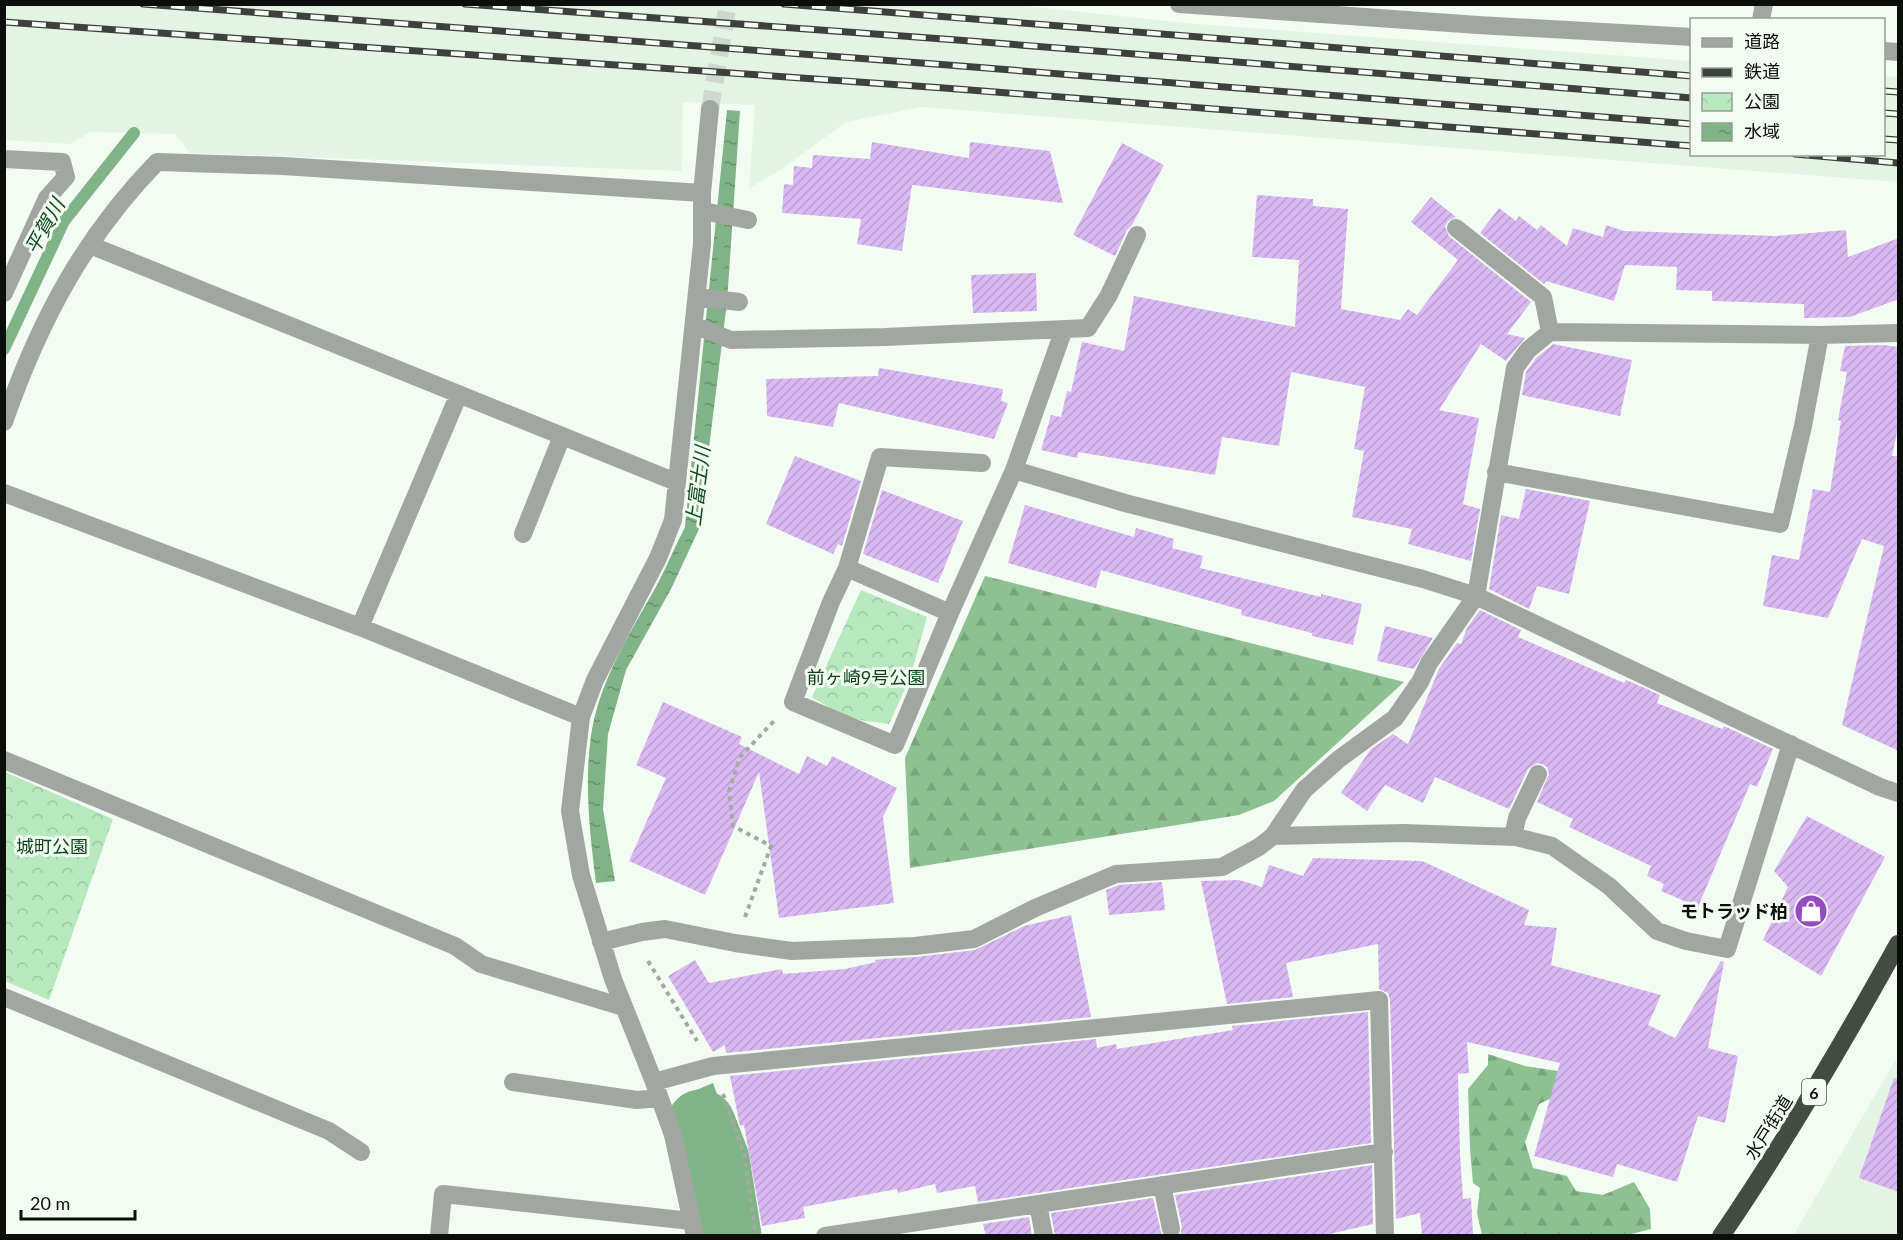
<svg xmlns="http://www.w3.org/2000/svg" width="1903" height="1240" font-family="Lato,'Noto Sans JP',sans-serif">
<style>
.built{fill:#e3f3e4}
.forest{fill:url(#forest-firs)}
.park{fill:url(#park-crowns)}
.water{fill:url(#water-ripples)}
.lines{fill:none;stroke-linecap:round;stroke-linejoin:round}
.stream{stroke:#80b486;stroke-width:12}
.river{stroke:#80b486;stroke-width:69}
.building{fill:url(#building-hatch)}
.minor-tunnel{stroke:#cfd8cf;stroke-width:18;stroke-dasharray:18 9;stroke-linecap:butt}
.path{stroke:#a2aaa2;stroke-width:4;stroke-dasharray:4.5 4.5;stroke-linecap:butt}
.minor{stroke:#a2a6a2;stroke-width:18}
.highway{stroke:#434b43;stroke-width:18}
.rail-casing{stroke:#3c413c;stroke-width:7}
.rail{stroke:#f2fcf2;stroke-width:4.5;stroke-dasharray:14;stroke-linecap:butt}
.labels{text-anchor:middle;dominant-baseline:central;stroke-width:6;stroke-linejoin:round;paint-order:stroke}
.shield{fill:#f2fcf2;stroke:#505550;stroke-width:1.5}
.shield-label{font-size:16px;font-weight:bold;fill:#0b0e0b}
.park-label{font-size:18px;fill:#0a4519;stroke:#f2fcf2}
.poi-label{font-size:18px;font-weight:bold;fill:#0b0e0b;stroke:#f2fcf2;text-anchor:end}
.street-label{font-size:18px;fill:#0b0e0b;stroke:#f2fcf2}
.water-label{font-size:20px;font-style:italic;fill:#114a1e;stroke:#f2fcf2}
</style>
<defs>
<pattern id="forest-firs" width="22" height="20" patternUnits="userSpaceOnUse" patternTransform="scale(1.5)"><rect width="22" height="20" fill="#8dc192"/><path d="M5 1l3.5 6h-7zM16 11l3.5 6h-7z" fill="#78a57d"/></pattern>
<pattern id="park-crowns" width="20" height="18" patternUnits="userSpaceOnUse" patternTransform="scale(1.5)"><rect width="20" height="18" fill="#b8e8bd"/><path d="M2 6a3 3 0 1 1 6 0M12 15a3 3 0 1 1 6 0" fill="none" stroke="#9dc6a1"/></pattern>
<pattern id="water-ripples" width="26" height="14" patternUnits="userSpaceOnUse" patternTransform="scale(1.5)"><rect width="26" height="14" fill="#80b486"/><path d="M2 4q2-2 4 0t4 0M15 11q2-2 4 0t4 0" fill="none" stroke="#67916c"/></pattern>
<pattern id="building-hatch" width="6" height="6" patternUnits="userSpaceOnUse" patternTransform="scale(1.5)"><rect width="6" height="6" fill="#dab9f3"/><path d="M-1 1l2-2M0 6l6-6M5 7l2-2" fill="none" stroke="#ba9ecf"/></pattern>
</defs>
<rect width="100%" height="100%" fill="#f2fcf2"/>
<!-- built -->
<path class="built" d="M 1008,4 L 1184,23 L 1691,61 L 1692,154 L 1884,154 L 1884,76 L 1898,77 L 1898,182 L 922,107 L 846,122 L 779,171 L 749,188 L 755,105 L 683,102 L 682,171 L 190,153 L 175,134 L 91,132 L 70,144 L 5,140 L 4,5 Z
M 1895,1061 L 1898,1063 L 1898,1235 L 1793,1236 Z"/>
<!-- forest -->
<path class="forest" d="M 985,576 L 1404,682 L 1274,801 L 1239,815 L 910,868 L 905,758 Z
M 1488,1054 L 1525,1066 L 1571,1073 L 1556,1096 L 1539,1104 L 1525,1142 L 1533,1168 L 1567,1176 L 1576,1191 L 1603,1195 L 1634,1182 L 1650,1209 L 1651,1229 L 1624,1236 L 1482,1235 L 1477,1213 L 1480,1188 L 1473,1183 L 1470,1149 L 1468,1089 L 1488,1065 Z"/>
<!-- park -->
<path class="park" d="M 861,590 L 927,617 L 910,678 L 889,724 L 846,718 L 812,697 Z
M 5,772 L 113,819 L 49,1000 L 5,981 Z"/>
<!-- water -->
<path class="water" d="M 727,110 L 740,111 L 727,302 L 699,529 L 671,589 L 626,670 L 608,734 L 603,809 L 615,881 L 596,883 C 590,834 584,785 591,736 C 599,681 630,633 657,585 C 667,566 675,546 685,527 Z
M 713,1083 L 737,1149 L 744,1212 L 710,1218 L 698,1160 L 680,1097 Z"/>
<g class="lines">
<!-- stream -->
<path class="stream" d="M 4,349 L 64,221 L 134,133"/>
<!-- river -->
<path class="river" d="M 701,1124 L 715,1160 L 727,1236"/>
</g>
<!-- building -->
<path class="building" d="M 872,142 L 969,158 L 970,142 L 1050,151 L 1063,203 L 912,185 L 902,251 L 857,244 L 861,219 L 782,213 L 784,184 L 793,185 L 794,166 L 812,168 L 813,155 L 870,159 Z
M 1122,143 L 1164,165 L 1132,225 L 1127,230 L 1115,256 L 1073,235 Z
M 1257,195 L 1313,199 L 1313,206 L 1348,209 L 1341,309 L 1400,320 L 1408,309 L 1417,315 L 1458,260 L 1411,222 L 1431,197 L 1456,217 L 1448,221 L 1445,226 L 1449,236 L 1531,302 L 1507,334 L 1525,338 L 1506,361 L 1481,344 L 1439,410 L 1479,418 L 1463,504 L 1480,509 L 1471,561 L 1408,544 L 1412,529 L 1352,517 L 1364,451 L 1354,449 L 1365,387 L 1291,372 L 1279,446 L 1222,437 L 1215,475 L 1078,452 L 1077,458 L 1041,450 L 1051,415 L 1061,417 L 1067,391 L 1071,392 L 1082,342 L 1124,351 L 1134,296 L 1295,327 L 1299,260 L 1252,257 Z
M 1499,208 L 1516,221 L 1519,216 L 1537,230 L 1541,225 L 1567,246 L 1573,228 L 1603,237 L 1606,225 L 1624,231 L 1776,236 L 1846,230 L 1848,257 L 1899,238 L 1899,299 L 1850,317 L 1804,318 L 1804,304 L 1712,301 L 1712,291 L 1676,290 L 1677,267 L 1625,265 L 1614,301 L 1546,281 L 1544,284 L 1480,233 Z
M 1036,273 L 1037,311 L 973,313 L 971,275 Z
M 1553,344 L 1632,360 L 1620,416 L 1522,395 L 1526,372 L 1536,358 Z
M 1883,345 L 1899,347 L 1899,423 L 1892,456 L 1899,456 L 1899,751 L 1842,725 L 1884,546 L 1862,539 L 1828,618 L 1763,606 L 1772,555 L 1799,560 L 1813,489 L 1830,492 L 1841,421 L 1838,420 L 1847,372 L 1840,371 L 1845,346 Z
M 879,368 L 1003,389 L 1001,401 L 1008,403 L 994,439 L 839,403 L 833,427 L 767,416 L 766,379 L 878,376 Z
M 795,456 L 861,481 L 842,546 L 838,544 L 833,554 L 766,524 Z
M 1526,489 L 1590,501 L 1569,594 L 1537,586 L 1529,609 L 1489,589 L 1501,515 L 1519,519 Z
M 882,490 L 963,521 L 938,583 L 863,554 Z
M 1025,505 L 1134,537 L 1136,528 L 1174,539 L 1172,548 L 1203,556 L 1200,568 L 1321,597 L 1321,594 L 1362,604 L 1353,645 L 1312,636 L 1312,633 L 1241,615 L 1242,610 L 1101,570 L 1096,588 L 1008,563 Z
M 1480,610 L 1521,630 L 1518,637 L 1624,683 L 1626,680 L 1645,688 L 1660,695 L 1657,703 L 1722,729 L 1724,726 L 1773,749 L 1757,787 L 1750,784 L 1698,907 L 1661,891 L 1664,884 L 1647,876 L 1651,866 L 1569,827 L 1573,819 L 1537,802 L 1549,774 L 1547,767 L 1542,764 L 1537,763 L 1528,769 L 1509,809 L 1435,777 L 1423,803 L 1385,785 L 1367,811 L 1341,793 L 1371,749 L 1393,734 L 1408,744 L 1439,669 L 1457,643 L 1461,644 L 1467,628 Z
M 1385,626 L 1433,638 L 1414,669 L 1377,661 Z
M 663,702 L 742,737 L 739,744 L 799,774 L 807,756 L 827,766 L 832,756 L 897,788 L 883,817 L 894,903 L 779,918 L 759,772 L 705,895 L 629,861 L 666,778 L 636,765 Z
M 1807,816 L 1885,857 L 1821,976 L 1763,940 L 1788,887 L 1774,871 Z
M 1313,858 L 1422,861 L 1529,910 L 1524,925 L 1557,928 L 1551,965 L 1661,995 L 1648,1025 L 1675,1038 L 1721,961 L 1724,962 L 1708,1048 L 1738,1056 L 1725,1123 L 1698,1116 L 1677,1182 L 1617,1164 L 1613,1177 L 1534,1156 L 1560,1063 L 1467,1042 L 1469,1073 L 1458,1074 L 1460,1154 L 1463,1199 L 1471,1198 L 1473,1234 L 1422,1236 L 1420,1213 L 1396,1219 L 1390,1000 L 1388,993 L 1379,989 L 1378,944 L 1286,963 L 1293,997 L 1227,1004 L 1201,881 L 1239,880 L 1262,887 L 1269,865 L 1303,876 Z
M 1162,882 L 1165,910 L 1109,915 L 1106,890 L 1119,885 Z
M 1071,915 L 1091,1017 L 726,1053 L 725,1045 L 713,1052 L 668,976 L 695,960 L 709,983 L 782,969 L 783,974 L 845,969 L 876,962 L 875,960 L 883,959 L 916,957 L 975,950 L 1024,926 Z
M 1368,1012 L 1371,1143 L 978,1202 L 975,1186 L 937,1193 L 935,1184 L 898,1193 L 897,1189 L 803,1207 L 805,1218 L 762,1226 L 744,1125 L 740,1126 L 730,1076 L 1096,1039 L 1097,1048 L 1116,1044 L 1117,1049 L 1233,1030 L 1232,1026 Z
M 1894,1078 L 1899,1079 L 1899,1192 L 1859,1178 Z
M 1372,1165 L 1373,1224 L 1321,1236 L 1180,1236 L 1182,1227 L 1175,1195 Z
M 1153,1198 L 1162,1236 L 1055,1236 L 1051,1213 Z
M 1029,1217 L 1032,1236 L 986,1236 L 983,1224 Z"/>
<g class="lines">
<!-- minor-tunnel -->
<path class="minor-tunnel" d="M 710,109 L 728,4"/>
<!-- path -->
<path class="path" d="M 745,917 L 771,846 L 733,826 L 729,791 L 740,757 L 774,721
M 648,961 L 697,1041
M 723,1094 L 744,1154 L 756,1236"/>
<!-- minor -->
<path class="minor" d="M 1179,4 L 1478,25 L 1692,37
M 1761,20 L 1764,4
M 1884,51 L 1898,52
M 4,159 L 62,162 L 66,177 L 47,198 L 4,293
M 703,211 L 748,220
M 1456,228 L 1543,297 L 1550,332
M 90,245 L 676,482
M 697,297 L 739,302
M 694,325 L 731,340 L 885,337 L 1088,328 L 1109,295 L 1137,235
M 1820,335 L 1898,333
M 4,422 C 39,322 83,238 157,162 L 283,166 L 702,193
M 1014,470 L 1125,503 L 1423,579 L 1476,596 L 1880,787 L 1898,793
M 4,493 L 360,627 L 581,717
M 523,534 L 562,436
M 847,568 L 880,457 L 982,463
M 950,613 L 847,568 L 831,602 L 793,702 L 895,745 L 950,613 L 1014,470 L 1064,329
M 360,627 L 459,394
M 4,760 L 455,946 L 481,964 L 623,1007
M 1273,836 L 1404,833 L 1486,836 L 1516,837 L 1552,846 L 1609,886 L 1657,931 L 1686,941 L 1727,949 L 1791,744
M 1513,837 L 1517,818 L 1538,774
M 601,942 L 642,932 L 665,929 L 735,943 L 792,951 L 915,946 L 974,939 L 1035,908 L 1116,874 L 1222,867 L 1259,847 L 1273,836 L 1304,790 L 1339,759 L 1395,718 L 1420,682 L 1429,663 L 1476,596 L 1515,368 L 1528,350 L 1550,332 L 1820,335 L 1803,426 L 1780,524 L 1496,472
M 4,997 L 329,1131 L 361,1152
M 513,1082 L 637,1100 L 659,1098
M 654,1082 L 713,1066 L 1379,1000 L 1385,1236
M 1162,1185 L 1171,1229
M 1038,1204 L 1044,1236
M 439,1236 L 443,1194 L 691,1221
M 695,1236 L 673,1135 L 654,1082 L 613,979 L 581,875 L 570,811 L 581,717 L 595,680 L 658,558 L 673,520 L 702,244 L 702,193 L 710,109
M 825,1236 L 1384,1152"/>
<!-- highway -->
<path class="highway" d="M 1721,1236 C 1786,1141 1843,1043 1898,944"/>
<defs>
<path id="rail" d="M 143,4 L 948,65 L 1692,124
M 465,4 L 957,40 L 1692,98
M 784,4 L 1692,76
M 4,22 L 944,88 L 1692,146
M 1884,91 L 1898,92
M 1884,113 L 1898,114
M 1884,139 L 1898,140
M 1795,154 L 1898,163"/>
</defs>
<!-- rail casing -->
<use href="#rail" class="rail-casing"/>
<!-- rail -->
<use href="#rail" class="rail"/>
</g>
<!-- icons -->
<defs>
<symbol id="shop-disc" viewBox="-11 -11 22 22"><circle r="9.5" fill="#944dc0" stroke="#f2fcf2"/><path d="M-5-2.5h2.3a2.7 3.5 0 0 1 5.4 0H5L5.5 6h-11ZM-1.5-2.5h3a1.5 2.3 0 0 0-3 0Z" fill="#fff"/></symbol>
</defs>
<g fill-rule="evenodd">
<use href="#shop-disc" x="1792" y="892" width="38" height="38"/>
</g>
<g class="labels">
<!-- shield labels -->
<rect class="shield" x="1802" y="1079" width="24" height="26" rx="4.5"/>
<g class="shield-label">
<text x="1814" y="1092">6</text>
</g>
<!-- park labels -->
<g class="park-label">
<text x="866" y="677">前ヶ崎9号公園</text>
<text x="52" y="846">城町公園</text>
</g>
<!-- poi labels -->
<g class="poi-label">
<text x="1788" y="911">モトラッド柏</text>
</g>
<!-- street labels -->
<g class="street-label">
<text transform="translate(1768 1127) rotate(-58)">水戸街道</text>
</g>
<!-- water labels -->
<g class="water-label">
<text transform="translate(44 226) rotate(-61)">平賀川</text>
<text transform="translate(697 486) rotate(-83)">上富士川</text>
</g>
</g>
<!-- border -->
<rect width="1903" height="1240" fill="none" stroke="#0b0e0b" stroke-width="12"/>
<!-- legend -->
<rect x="1690" y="18" width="195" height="138" fill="#f2fcf2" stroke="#969d96" stroke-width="1.5"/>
<rect x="1702" y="38" width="30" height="9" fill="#a2a6a2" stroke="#969d96" stroke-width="1.5"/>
<text x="1744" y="48" font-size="18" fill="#0b0e0b">道路</text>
<rect x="1702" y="68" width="30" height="9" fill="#3c413c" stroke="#969d96" stroke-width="1.5"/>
<text x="1744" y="78" font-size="18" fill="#0b0e0b">鉄道</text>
<rect x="1702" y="93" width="30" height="18" fill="url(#park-crowns)" stroke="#969d96" stroke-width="1.5"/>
<text x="1744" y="108" font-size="18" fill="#0b0e0b">公園</text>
<rect x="1702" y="123" width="30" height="18" fill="url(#water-ripples)" stroke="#969d96" stroke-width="1.5"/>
<text x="1744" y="138" font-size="18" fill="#0b0e0b">水域</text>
<!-- scale -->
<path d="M21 1210v9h114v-9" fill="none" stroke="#0b0e0b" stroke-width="3"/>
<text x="30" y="1210" font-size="18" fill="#0b0e0b" stroke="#f2fcf2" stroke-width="4.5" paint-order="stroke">20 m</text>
</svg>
